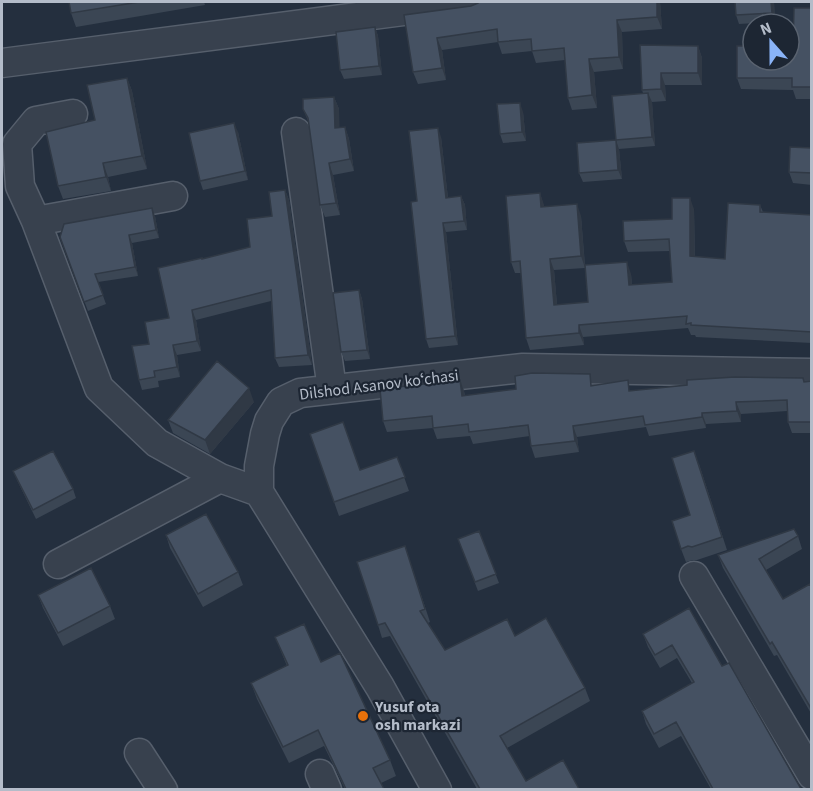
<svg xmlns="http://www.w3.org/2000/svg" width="813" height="791" font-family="'Source Sans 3',sans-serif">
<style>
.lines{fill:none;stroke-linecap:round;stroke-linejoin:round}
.minor-casing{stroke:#565f6c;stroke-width:31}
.minor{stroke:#38414e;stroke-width:28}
.wall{fill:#3b4654;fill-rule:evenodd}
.shaded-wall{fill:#303945}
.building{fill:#455162;stroke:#303945;stroke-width:1.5}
.food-dot{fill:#e8710a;stroke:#1d2633;stroke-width:2}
.labels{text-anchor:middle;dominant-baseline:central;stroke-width:4.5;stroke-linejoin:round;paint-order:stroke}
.street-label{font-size:16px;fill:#b4bcc9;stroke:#1d2633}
.poi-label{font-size:16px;font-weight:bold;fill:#b4bcc9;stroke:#1d2633;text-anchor:start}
</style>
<rect width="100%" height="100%" fill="#242f3e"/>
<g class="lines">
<defs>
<path id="minor" d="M 2,63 L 473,2
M 73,114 L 36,121 L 17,144 L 20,186 L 36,221 L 99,388 L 157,443 L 220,478 L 259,492
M 296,132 L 332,389
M 36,221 L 173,196
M 58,564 L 220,478
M 694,576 L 812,775
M 139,753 L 163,790
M 320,774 L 327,790
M 437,790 L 380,687 L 259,492 L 259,466 L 265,434 L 269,421 L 281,402 L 300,393 L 523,368 L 812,373"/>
</defs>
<!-- minor casing -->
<use href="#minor" class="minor-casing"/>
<!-- minor -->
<use href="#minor" class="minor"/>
</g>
<!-- wall -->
<path class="wall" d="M 69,2 L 204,2 L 205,5 L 76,27 L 71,13 Z
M 479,2 L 660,2 L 662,29 L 622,32 L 623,69 L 594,72 L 597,108 L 572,110 L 568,98 L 565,60 L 536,63 L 532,51 L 502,54 L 498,42 L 442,50 L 446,80 L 418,84 L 413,72 L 404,15 L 471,6 L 478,3 Z
M 774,2 L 775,22 L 739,24 L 736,15 Z
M 812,8 L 812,99 L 796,99 L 793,90 L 741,89 L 737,78 L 793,46 Z
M 375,27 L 378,36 L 382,75 L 344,79 L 340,70 Z
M 640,45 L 698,46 L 702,58 L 702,85 L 665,85 L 666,101 L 652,102 L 655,146 L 619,149 L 622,179 L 583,182 L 579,173 L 616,140 L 643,93 L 642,90 Z
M 127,78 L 132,91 L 147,169 L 108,177 L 111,191 L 63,199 L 58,186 L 95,120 Z
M 334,97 L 339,109 L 339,128 L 345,127 L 349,139 L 354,171 L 333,175 L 340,215 L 325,217 L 320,205 L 309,123 L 303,109 Z
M 523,112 L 526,141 L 503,143 L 500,134 Z
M 238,132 L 248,180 L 203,190 L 200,181 Z
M 441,137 L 448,198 L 461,196 L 465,205 L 467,230 L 446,232 L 458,345 L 429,348 L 426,339 Z
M 812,148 L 812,185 L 793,183 L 789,172 Z
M 285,190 L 289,200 L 312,365 L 279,367 L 275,358 L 271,301 L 196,320 L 201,351 L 177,355 L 180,377 L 158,381 L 159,387 L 142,390 L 139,380 L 149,344 L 169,318 L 202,259 L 250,247 L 272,216 Z
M 540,193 L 544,207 L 581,216 L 585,265 L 631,274 L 632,285 L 672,282 L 670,251 L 628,252 L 624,241 L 694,209 L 695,257 L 725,259 L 760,205 L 763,212 L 812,215 L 812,343 L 696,337 L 695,335 L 691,335 L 688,328 L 583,337 L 584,345 L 530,350 L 526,338 L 521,273 L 515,273 L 511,262 ZM 585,268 L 588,302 L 557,305 L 554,270 Z
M 155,216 L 159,238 L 132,243 L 138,276 L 98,282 L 106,304 L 88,311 L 60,237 Z
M 359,290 L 362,299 L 370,359 L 345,361 L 341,352 Z
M 460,380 L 464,391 L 465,396 L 594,385 L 632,391 L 812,381 L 812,433 L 792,433 L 788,422 L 787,411 L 741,414 L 741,422 L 706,424 L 706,428 L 649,436 L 646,427 L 577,437 L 579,452 L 535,458 L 531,446 L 530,436 L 473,444 L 470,436 L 437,439 L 433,428 L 387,432 L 383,421 Z
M 254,402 L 210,454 L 173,433 L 168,420 Z
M 310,434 L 360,470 L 397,457 L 409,491 L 339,516 Z
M 699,464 L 727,550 L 697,560 L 693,560 L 686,562 L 681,549 L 690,515 Z
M 13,471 L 73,489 L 76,498 L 36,519 L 17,480 Z
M 479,531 L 499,583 L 478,591 L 458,539 Z
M 166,535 L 238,572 L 243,585 L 203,607 L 170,548 Z
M 798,536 L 802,549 L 766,570 L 783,599 L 812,587 L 812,715 L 777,655 L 774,656 L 723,568 L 718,555 Z
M 405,546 L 430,622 L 428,623 L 445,650 L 515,636 L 585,688 L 590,701 L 507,748 L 526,781 L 579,789 L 477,789 L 390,636 L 382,638 L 378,625 Z
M 38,595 L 110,606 L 115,619 L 63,646 L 43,608 Z
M 689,608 L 722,666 L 801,789 L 711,789 L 681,736 L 659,748 L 646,724 L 642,711 L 692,683 L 677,658 L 660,668 L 648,647 L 643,634 Z
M 275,637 L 321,662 L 390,760 L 396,776 L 381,783 L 384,789 L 345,789 L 324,746 L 289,763 L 257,699 L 251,683 L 287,666 Z"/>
<!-- shaded-wall -->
<path class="shaded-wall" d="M 657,2 L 660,2 L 662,29 L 657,17 Z
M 771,2 L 774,2 L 775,22 L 772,13 Z
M 617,20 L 622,32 L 623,69 L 619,57 Z
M 375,27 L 378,36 L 382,75 L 379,66 Z
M 437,38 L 442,50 L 446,80 L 442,68 Z
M 698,46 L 702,58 L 702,85 L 698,73 Z
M 589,59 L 594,72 L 597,108 L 592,95 Z
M 661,73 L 665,85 L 666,101 L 661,89 Z
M 127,78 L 132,91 L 147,169 L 142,156 Z
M 648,93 L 652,102 L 655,146 L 652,137 Z
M 334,97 L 339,109 L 340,140 L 335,128 Z
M 520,103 L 523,112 L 526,141 L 522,132 Z
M 234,123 L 238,132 L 248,180 L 245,171 Z
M 345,127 L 349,139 L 354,171 L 350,159 Z
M 438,128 L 441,137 L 449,207 L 446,198 Z
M 616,140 L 619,149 L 622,179 L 618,170 Z
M 103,163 L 108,177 L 111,191 L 106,177 Z
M 329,163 L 333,175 L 340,215 L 336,203 Z
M 285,190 L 289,200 L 312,365 L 308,355 Z
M 540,193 L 544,205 L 545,219 L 541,207 Z
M 461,196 L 465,205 L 467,230 L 464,221 Z
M 690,198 L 694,209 L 695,268 L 690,256 Z
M 577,204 L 581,216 L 585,268 L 581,256 Z
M 152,208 L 155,216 L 159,238 L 156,230 Z
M 443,223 L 446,232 L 458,345 L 455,336 Z
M 129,235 L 132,243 L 138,276 L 135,267 Z
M 550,259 L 554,270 L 558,316 L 554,305 Z
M 627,262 L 631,274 L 633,297 L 629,285 Z
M 359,290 L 362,299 L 370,359 L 367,350 Z
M 192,310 L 196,320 L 201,351 L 197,341 Z
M 579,325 L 583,337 L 584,345 L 579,333 Z
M 173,345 L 177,355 L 180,377 L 177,367 Z
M 460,380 L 464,391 L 466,407 L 462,396 Z
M 249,388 L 254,402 L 210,454 L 205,440 Z
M 736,402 L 741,414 L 741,422 L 737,411 Z
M 702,413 L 706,424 L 706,428 L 702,417 Z
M 573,426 L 577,437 L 579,452 L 575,441 Z"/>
<!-- building -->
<path class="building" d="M 69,2 L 139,2 L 71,13 Z
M 479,2 L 657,2 L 657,17 L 617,20 L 619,57 L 589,59 L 592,95 L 568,98 L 564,48 L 532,51 L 531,39 L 498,42 L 497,29 L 437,38 L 442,68 L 413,72 L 404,15 L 471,6 L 478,3 Z
M 735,2 L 771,2 L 772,13 L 736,15 Z
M 794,8 L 812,8 L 812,87 L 792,87 L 792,78 L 737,78 L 737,46 L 753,46 L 753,60 L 789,60 L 789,46 L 793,46 Z
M 375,27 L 379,66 L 340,70 L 336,32 Z
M 640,45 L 698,46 L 698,73 L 661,73 L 661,89 L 642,90 Z
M 127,78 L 142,156 L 103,163 L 106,177 L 58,186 L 46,132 L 95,120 L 87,85 Z
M 648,93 L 652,137 L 616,140 L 612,96 Z
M 334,97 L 335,128 L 345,127 L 350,159 L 329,163 L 336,203 L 320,205 L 308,118 L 303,109 L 303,99 Z
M 520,103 L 522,132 L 500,134 L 497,104 Z
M 234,123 L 245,171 L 200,181 L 189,133 Z
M 438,128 L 446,198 L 461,196 L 464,221 L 443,223 L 455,336 L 426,339 L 411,202 L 417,201 L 409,131 Z
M 616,140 L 618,170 L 579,173 L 577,143 Z
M 790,147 L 812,148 L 812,173 L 789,172 Z
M 285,190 L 308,355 L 275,358 L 271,290 L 192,310 L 197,341 L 173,345 L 177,367 L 154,371 L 155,377 L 139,380 L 132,346 L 149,344 L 145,322 L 169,318 L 158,268 L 202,258 L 202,259 L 250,247 L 247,219 L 272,216 L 269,192 Z
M 540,193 L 541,207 L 577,204 L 581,256 L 550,259 L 554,305 L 588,302 L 585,265 L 627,262 L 629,285 L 672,282 L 669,239 L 624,241 L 623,221 L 672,219 L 672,198 L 690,198 L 690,256 L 725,259 L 728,203 L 760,205 L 760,212 L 812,215 L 812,332 L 691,325 L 691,323 L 686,324 L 687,316 L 579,325 L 579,333 L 526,338 L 520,261 L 511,262 L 506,196 Z
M 152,208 L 156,230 L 129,235 L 135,267 L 95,274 L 103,295 L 84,302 L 60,237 L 64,224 Z
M 359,290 L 367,350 L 341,352 L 333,293 Z
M 217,361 L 249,388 L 205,440 L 168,420 Z
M 532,373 L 590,374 L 591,386 L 628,380 L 629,391 L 687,385 L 687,380 L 735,377 L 803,378 L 804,382 L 812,381 L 812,422 L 788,422 L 787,400 L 736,402 L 737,411 L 702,413 L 702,417 L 645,425 L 643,416 L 573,426 L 575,441 L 531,446 L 528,425 L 469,432 L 468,424 L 433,428 L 432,416 L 383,421 L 380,389 L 460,380 L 462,396 L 516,389 L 515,376 Z
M 343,422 L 360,470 L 397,457 L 405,477 L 334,502 L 310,434 Z
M 53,451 L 73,489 L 33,510 L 13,471 Z
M 694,451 L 722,537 L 692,547 L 688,546 L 681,549 L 672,521 L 690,515 L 672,458 Z
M 206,514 L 238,572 L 198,594 L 166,535 Z
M 794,529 L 798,536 L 759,559 L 783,599 L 810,584 L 812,587 L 812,710 L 772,642 L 770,644 L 718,555 Z
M 479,531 L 496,574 L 475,582 L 458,539 Z
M 405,546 L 425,609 L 420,611 L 445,650 L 507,619 L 515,636 L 546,618 L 585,688 L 500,736 L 526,781 L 563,760 L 579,789 L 480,789 L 385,623 L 378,625 L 357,562 Z
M 91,568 L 110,606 L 58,633 L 38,595 Z
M 689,608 L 722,666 L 729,663 L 801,789 L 713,789 L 676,722 L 654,734 L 642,711 L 694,682 L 672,645 L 655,655 L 643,634 Z
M 304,624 L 321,662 L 340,653 L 390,760 L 373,768 L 384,789 L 346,789 L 318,730 L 283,747 L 251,683 L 288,665 L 275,637 Z"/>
<!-- markers -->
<circle class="food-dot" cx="363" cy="716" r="6"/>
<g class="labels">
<!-- street labels -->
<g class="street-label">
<text transform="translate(379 385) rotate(-7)">Dilshod Asanov koʻchasi</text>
</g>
<!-- poi labels -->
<g class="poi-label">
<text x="375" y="707">Yusuf ota<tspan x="375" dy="18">osh markazi</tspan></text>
</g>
</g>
<!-- border -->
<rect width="813" height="791" fill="none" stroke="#b4bcc9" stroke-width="6"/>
<!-- north arrow -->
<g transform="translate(771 42) rotate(339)"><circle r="28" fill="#1d2633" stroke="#59626f" stroke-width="1.5"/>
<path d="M0-4.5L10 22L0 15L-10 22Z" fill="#8ab4f8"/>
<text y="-9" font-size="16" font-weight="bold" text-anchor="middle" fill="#b4bcc9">N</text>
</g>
</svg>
